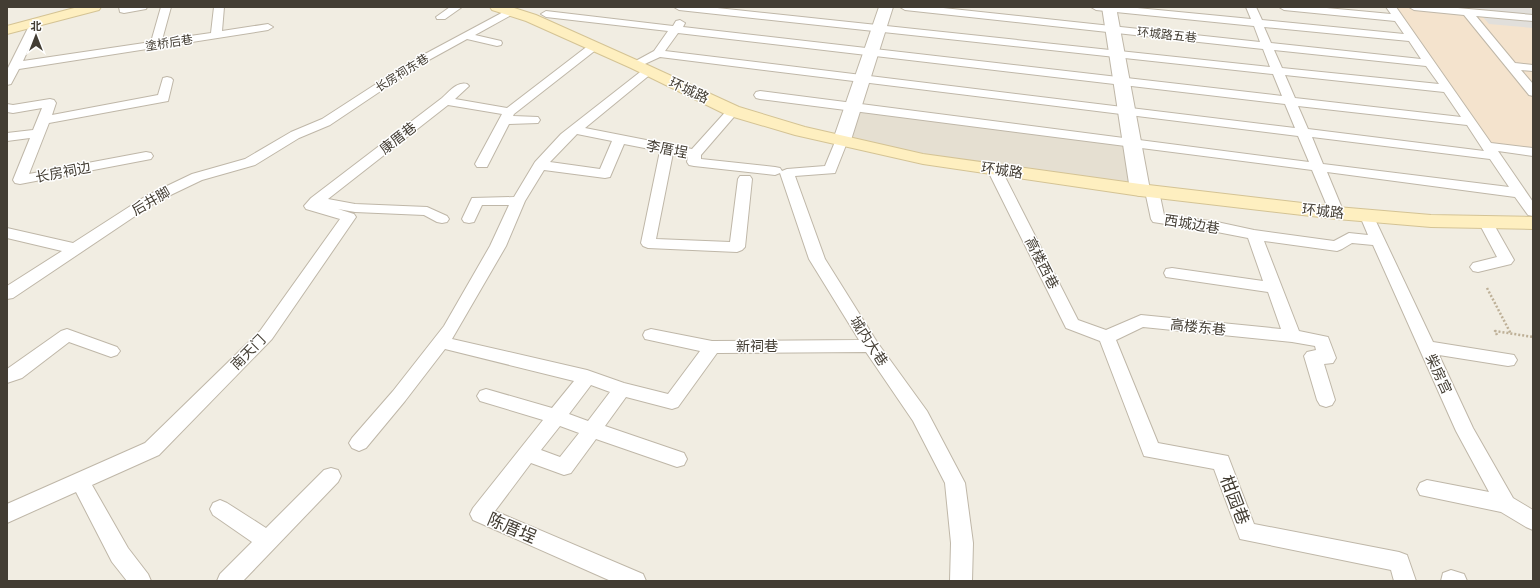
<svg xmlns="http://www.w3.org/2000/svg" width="1540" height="588" font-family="'DM Sans','Noto Sans SC',sans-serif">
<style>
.residential{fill:#e5dfd1}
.commercial{fill:#f4e3cd}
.parking{fill:#e1dfdb}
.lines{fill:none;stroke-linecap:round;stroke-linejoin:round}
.lane-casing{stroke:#bfb7a8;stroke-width:2}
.street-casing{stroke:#bfb7a8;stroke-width:2}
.secondary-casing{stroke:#d4c394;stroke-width:2}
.path{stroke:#beb097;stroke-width:2.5;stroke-dasharray:2 2;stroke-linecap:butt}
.lane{fill:#fff;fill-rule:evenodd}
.street{fill:#fff;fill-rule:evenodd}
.secondary{fill:#feefc0;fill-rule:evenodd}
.labels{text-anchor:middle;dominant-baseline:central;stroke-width:3;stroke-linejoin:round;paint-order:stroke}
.far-street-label{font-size:12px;fill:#433d33;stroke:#fff}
.street-label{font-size:14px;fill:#433d33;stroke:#fff}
.near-street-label{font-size:17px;fill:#433d33;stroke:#fff}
</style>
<rect width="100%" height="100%" fill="#f1ede2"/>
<!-- residential -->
<path class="residential" d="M 851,107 L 1132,143 L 1140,190 L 923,159 L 842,140 Z"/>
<!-- commercial -->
<path class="commercial" d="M 1391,7 L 1533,7 L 1533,152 L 1487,146 Z"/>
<!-- parking -->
<path class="parking" d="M 1466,7 L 1528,7 L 1533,10 L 1533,15 L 1467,9 Z
M 1483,17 L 1533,21 L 1533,28 L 1489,24 Z"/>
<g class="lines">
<defs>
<path id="lane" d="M 119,7 L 147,7 L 146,9 L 124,13 L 120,12 Z
M 161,7 L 171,7 L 162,40 L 211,33 L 214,7 L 224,7 L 222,31 L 268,24 L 273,27 L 268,30 L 19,69 L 11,84 L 7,85 L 7,70 L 32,20 L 36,19 L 41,22 L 23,61 L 151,42 Z
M 450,7 L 462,7 L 445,19 L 437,19 L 436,17 Z
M 674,7 L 708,7 L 1270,67 L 1263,49 L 905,10 L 900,7 L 934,7 L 1260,42 L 1254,26 L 1096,10 L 1091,7 L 1127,7 L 1251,19 L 1246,7 L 1256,7 L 1262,20 L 1404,34 L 1395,21 L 1284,10 L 1279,7 L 1316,7 L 1391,14 L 1386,7 L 1396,7 L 1491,143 L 1533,148 L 1533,156 L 1498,151 L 1533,202 L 1533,216 L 1528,215 L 1515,197 L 1327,172 L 1344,213 L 1342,216 L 1337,217 L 1332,216 L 1330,213 L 1312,170 L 760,99 L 756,98 L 754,95 L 756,92 L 760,91 L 1309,162 L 1298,136 L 660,57 L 636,68 L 632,67 L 630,65 L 632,63 L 654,51 L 668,31 L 546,17 L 541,14 L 546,11 L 673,26 L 676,21 L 680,20 L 685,23 L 683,27 L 1282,96 L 1273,74 L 679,10 ZM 1264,27 L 1409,41 L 1421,59 L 1271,43 ZM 678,33 L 1285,104 L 1295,128 L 665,51 ZM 1274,50 L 1426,66 L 1439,84 L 1282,68 ZM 1285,75 L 1444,92 L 1461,117 L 1295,98 ZM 1298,106 L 1467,125 L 1484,151 L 1308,129 ZM 1312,137 L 1490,159 L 1509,187 L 1323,164 Z
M 1409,7 L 1447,7 L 1533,15 L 1533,21 L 1476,16 L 1515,63 L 1533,65 L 1533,71 L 1521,70 L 1533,84 L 1533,96 L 1529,95 L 1464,15 L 1414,10 Z
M 509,9 L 514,12 L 513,14 L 475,35 L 501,41 L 502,43 L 501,45 L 497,46 L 467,39 L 418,66 L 330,125 L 299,138 L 255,165 L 202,180 L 156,202 L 13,298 L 7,299 L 7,286 L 62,251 L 7,238 L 7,228 L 73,243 L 146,196 L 192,174 L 245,159 L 291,132 L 322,119 L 410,62 Z
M 593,44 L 597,45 L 598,47 L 597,49 L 514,114 L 513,116 L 538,117 L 540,120 L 538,123 L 509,124 L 487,167 L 477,167 L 475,164 L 502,114 L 448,105 L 328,199 L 355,204 L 427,207 L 447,216 L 449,219 L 447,222 L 442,223 L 437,222 L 424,215 L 355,212 L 338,209 L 354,214 L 356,217 L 272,339 L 159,455 L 92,485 L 128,548 L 148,574 L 151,581 L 127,581 L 112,562 L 76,492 L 7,523 L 7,504 L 145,443 L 260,331 L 340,219 L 306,209 L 304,206 L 311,198 L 442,98 C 449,92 457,81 467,84 L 469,86 L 455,99 L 507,108 L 589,45 Z
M 648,68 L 652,69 L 654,71 L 652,73 L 585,128 L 692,149 L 729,108 L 737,108 L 739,111 L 701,155 L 701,159 L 775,167 L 780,168 L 782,171 L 787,169 L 825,166 L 837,137 L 847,137 L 848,140 L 835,173 L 795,176 L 825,259 L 877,342 L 927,411 L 965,483 L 973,543 L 972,581 L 950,581 L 951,543 L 945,483 L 913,421 L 866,352 L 717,353 L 678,407 L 672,409 L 626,397 L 605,426 L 684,453 L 687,459 L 684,465 L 677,467 L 596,439 L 571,473 L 564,475 L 531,463 L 495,511 L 643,574 L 646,581 L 611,581 L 473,520 L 470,514 L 473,508 L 543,420 L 480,401 L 477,396 L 480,391 L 486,389 L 552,408 L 574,381 L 445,349 L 405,401 L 366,448 L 359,451 L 352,448 L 349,443 L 352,438 L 393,391 L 444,326 L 490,246 L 509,205 L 482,205 L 474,222 L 469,223 L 464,222 L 462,219 L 472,198 L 514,197 L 535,162 L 561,134 L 644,69 ZM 577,134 L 612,141 L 600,169 L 550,162 ZM 624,144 L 660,151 L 641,243 L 643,246 L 648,248 L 737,252 L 742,250 L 745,247 L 752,179 L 750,176 L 740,176 L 738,179 L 730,242 L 656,239 L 673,153 L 688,157 L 687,162 L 689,165 L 694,166 L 775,175 L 780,173 L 809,259 L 859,340 L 712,341 L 651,329 L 645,331 L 643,335 L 645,339 L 700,351 L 668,394 L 624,383 L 587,370 L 452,339 L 506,246 L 525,201 L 544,170 L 605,178 L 610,177 ZM 591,385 L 610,392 L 588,421 L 569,414 ZM 560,426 L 579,433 L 560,457 L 541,450 Z
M 167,77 L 171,78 L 173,80 L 168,101 L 49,123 L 29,174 L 146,152 L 151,153 L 153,156 L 151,159 L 20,184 L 15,183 L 13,180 L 30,138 L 7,141 L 7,133 L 33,130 L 42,108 L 13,113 L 7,112 L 7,104 L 13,105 L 50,99 L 54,100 L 56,103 L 52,115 L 158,95 L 163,78 Z
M 994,165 L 999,166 L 1001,169 L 1078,320 L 1106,330 L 1141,315 L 1281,329 L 1268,292 L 1166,277 L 1164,273 L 1166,269 L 1172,268 L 1263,281 L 1248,238 L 1217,232 L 1153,222 L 1151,219 L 1145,191 L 1147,188 L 1152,187 L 1157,188 L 1159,191 L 1164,215 L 1217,222 L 1254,230 L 1334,241 L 1349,233 L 1368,235 L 1360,216 L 1362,213 L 1367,212 L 1372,213 L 1433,342 L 1508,354 L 1514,355 L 1517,360 L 1514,365 L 1508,366 L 1439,355 L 1473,428 L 1513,498 L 1533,510 L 1533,530 L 1526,527 L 1501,512 L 1420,495 L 1417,489 L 1420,483 L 1427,480 L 1489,492 L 1456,431 L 1373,245 L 1352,243 L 1342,249 L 1337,251 L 1264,241 L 1299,331 L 1328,337 L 1336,358 L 1333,363 L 1324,364 L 1335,400 L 1332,405 L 1326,407 L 1320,405 L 1317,400 L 1304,356 L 1307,352 L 1316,350 L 1315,346 L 1292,342 L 1143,327 L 1116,340 L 1158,443 L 1228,456 L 1254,524 L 1399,552 L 1407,555 L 1416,581 L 1394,581 L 1391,570 L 1240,539 L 1214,469 L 1144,456 L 1100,341 L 1066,328 L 987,169 L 989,166 Z
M 1486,218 L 1491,220 L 1493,223 L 1514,260 L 1511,264 L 1478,272 L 1473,271 L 1470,267 L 1473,263 L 1497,257 L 1479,223 L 1481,220 Z
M 67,329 L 117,347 L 120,351 L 117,355 L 111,357 L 69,342 L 22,378 L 7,383 L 7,369 L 61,331 Z
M 331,468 L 338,470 L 341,476 L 338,482 L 243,581 L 217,581 L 220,574 L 252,542 L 213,515 L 210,509 L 213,503 L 220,500 L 227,503 L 266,528 L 324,470 Z
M 1451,570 L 1464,574 L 1467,581 L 1441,581 L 1443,573 Z"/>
<path id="street" d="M 879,7 L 893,7 L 851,140 L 848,144 L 842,145 L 836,144 L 833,140 Z
M 1102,7 L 1116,7 L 1150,190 L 1147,194 L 1140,196 L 1133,194 L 1130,190 Z"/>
<path id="secondary" d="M 78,7 L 101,7 L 99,10 L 7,34 L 7,26 Z
M 490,7 L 511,7 L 536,15 L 641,62 L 739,107 L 805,127 L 923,154 L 1140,184 L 1337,207 L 1431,215 L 1533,217 L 1533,229 L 1431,227 L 1337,219 L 1140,196 L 923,164 L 795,135 L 727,115 L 631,68 L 526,21 L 492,10 Z"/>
</defs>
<!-- lane casing -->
<use href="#lane" class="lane-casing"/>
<!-- street casing -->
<use href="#street" class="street-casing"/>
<!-- secondary casing -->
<use href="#secondary" class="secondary-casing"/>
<!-- path -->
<path class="path" d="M 1487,288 L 1511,334
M 1497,335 L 1495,331 L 1533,337"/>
<!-- lane -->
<use href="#lane" class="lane"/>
<!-- street -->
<use href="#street" class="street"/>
<!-- secondary -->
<use href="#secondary" class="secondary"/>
</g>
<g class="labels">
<!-- far-street labels -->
<g class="far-street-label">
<text transform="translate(1167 35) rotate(6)">环城路五巷</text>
<text transform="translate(169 43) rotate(-9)">塗桥后巷</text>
<text transform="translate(402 73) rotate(-32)">长房祠东巷</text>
</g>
<!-- street labels -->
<g class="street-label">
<text transform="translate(689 90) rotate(25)">环城路</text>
<text transform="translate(398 138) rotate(-38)">康厝巷</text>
<text transform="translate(667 149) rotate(11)">李厝埕</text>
<text transform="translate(1002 170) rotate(8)">环城路</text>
<text transform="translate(63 172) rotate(-11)">长房祠边</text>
<text transform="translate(151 201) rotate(-30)">后井脚</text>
<text transform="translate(1323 211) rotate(6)">环城路</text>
<text transform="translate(1192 224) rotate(9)">西城边巷</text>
<text transform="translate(1042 263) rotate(63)">高楼西巷</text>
<text transform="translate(1198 327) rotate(6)">高楼东巷</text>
<text transform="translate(869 341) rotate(57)">城内大巷</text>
<text x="757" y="346">新祠巷</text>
<text transform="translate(248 352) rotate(-45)">南天门</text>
<text transform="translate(1439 374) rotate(65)">柴房宫</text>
</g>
<!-- near-street labels -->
<g class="near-street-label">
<text transform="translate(1235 500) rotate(69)">柑园巷</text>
<text transform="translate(512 528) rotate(23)">陈厝埕</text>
</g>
</g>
<!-- border -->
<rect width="1540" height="588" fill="none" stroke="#433d33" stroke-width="16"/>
<!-- north arrow -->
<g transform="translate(36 36)" stroke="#ffffff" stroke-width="3" paint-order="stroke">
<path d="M0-3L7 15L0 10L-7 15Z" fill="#433d33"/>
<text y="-6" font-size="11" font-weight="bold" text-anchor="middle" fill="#433d33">北</text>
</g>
</svg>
